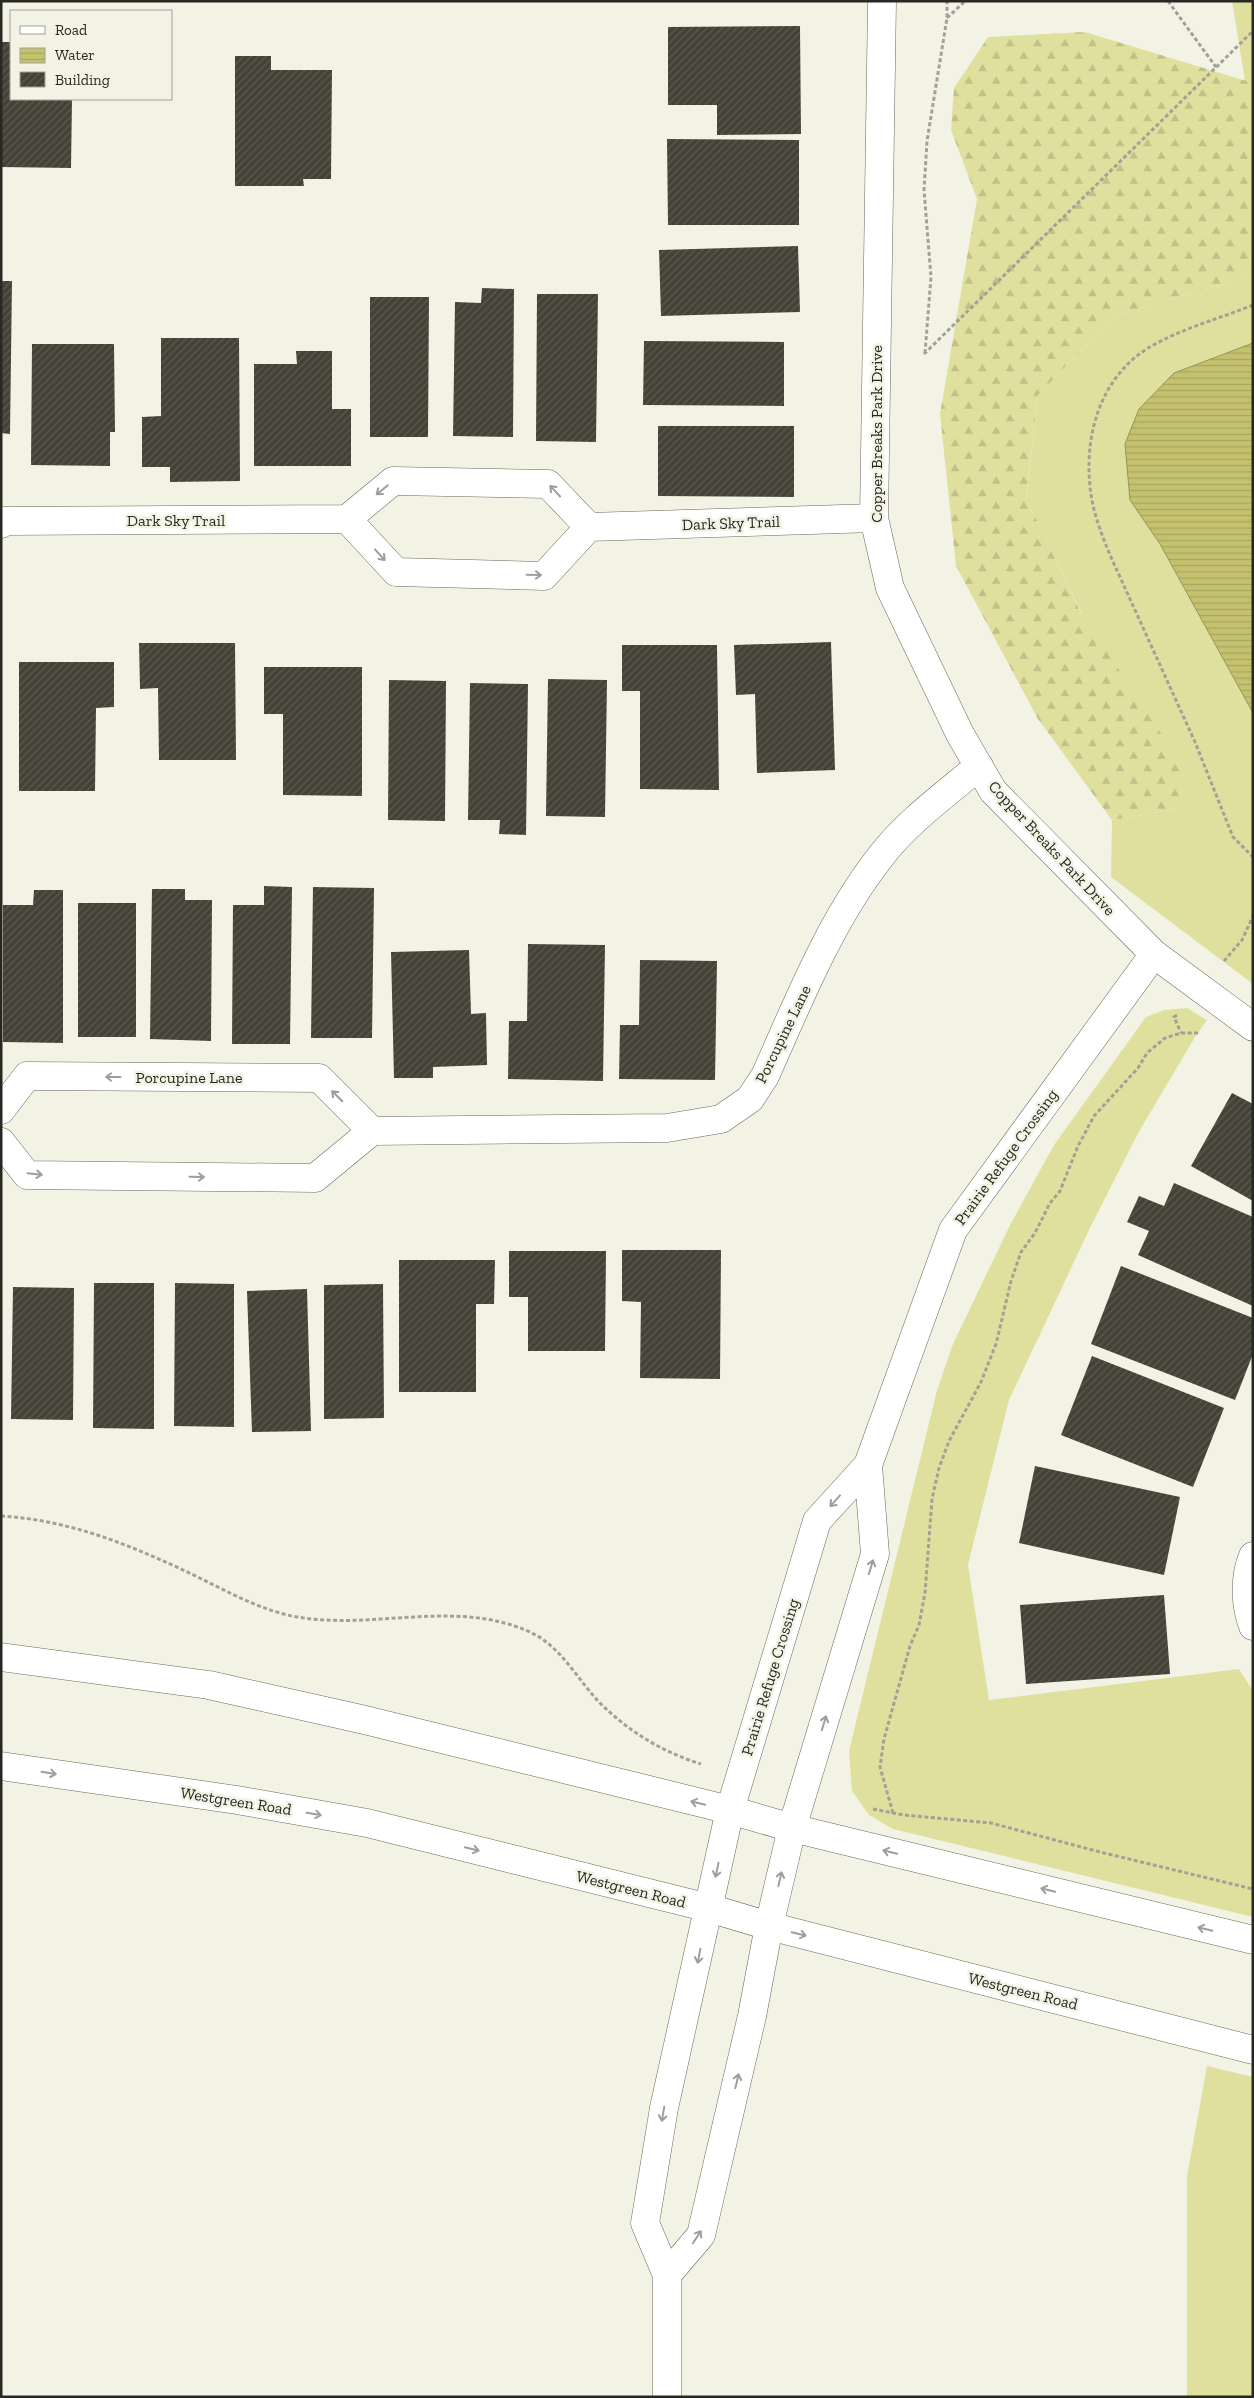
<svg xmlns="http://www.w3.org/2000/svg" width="1254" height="2398" font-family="'Zilla Slab',serif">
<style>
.grass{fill:#e0e09e}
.forest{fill:url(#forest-firs)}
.water{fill:url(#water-rules);stroke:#959458}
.building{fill:url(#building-hatch)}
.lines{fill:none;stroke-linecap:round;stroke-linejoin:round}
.minor-casing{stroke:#68685c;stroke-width:29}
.path{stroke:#a1a196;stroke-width:3;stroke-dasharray:4 2.5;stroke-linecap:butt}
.minor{stroke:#fff;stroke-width:28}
.oneway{stroke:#9e9e9c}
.labels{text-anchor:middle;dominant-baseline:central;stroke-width:5;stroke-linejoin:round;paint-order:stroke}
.street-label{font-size:16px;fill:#282823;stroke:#f3f3e5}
</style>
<defs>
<pattern id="forest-firs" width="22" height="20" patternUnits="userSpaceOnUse" patternTransform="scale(1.25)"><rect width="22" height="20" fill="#e0e09e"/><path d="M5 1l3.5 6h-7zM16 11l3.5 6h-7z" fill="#c0c088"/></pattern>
<pattern id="water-rules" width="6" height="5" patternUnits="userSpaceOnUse" patternTransform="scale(1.25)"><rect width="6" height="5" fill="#c4c26f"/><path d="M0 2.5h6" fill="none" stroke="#a8a760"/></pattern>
<pattern id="building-hatch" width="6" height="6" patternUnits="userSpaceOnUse" patternTransform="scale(1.25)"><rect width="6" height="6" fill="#424236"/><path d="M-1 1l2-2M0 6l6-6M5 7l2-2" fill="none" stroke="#5b5b51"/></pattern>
</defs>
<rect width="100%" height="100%" fill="#f3f3e5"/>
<!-- grass -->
<path class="grass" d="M 1232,1 L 1253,1 L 1253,83 L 1245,81 Z
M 1253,257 L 1253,343 L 1174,373 L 1130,500 L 1160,544 L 1253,713 L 1253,984 L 1111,877 L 1112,820 L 1177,809 L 1026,499 L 1038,395 L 1114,316 L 1240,279 Z
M 1187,1008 L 1207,1020 L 1195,1037 L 1137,1135 L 1090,1228 L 1009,1400 L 968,1565 L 989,1700 L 1239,1669 L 1253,1691 L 1253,1917 L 893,1829 L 869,1815 L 852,1791 L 849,1751 L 937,1390 L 953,1344 L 1010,1225 L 1054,1145 L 1146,1017 L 1164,1010 Z
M 1207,2066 L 1253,2077 L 1253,2397 L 1187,2397 L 1187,2176 Z"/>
<!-- forest -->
<path class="forest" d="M 1085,32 L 1253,83 L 1253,257 L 1240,279 L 1114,316 L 1038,395 L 1026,498 L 1080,611 L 1186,771 L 1177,809 L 1112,820 L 1038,719 L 956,566 L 940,414 L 977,199 L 951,130 L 954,88 L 988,37 Z"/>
<!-- water -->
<path class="water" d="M 1253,343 L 1253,713 L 1160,544 L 1130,500 L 1125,444 L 1139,409 L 1174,373 Z"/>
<!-- building -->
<path class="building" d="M 800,26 L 801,134 L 717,135 L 717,105 L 668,105 L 668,27 Z
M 1,42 L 11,42 L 11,99 L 72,99 L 71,168 L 1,167 Z
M 235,56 L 271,56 L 271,70 L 332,70 L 331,179 L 303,179 L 304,186 L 235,186 Z
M 667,139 L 799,140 L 799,225 L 668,225 Z
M 798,246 L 800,312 L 661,316 L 659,250 Z
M 1,281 L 12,281 L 10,434 L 1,433 Z
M 482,288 L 514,289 L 513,437 L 453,436 L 455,302 L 481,303 Z
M 537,294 L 598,294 L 596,442 L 536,441 Z
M 370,297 L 429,297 L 428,437 L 370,437 Z
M 161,338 L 239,338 L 240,481 L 170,482 L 170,467 L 142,467 L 142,417 L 161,416 Z
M 644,341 L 784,342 L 784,406 L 643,405 Z
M 32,344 L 114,344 L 115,432 L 110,432 L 110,466 L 31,465 Z
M 296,351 L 332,351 L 332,409 L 351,409 L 351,466 L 254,466 L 254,364 L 297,364 Z
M 658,426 L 794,426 L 794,497 L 658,496 Z
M 831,642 L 835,770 L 757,773 L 755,694 L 736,695 L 734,645 Z
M 139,643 L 235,643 L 236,760 L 159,760 L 158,688 L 140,689 Z
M 622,645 L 717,645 L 719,790 L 640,789 L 640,691 L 622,691 Z
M 19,662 L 114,662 L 114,707 L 96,708 L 95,791 L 19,791 Z
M 264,667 L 362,667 L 362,796 L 283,795 L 283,714 L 264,714 Z
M 548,679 L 607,680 L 605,817 L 546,816 Z
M 389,680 L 446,681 L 445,821 L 388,820 Z
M 470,683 L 528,684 L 526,835 L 499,834 L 500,820 L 468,820 Z
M 264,886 L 292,887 L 290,1044 L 232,1044 L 233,905 L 264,905 Z
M 313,887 L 374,888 L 372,1038 L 311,1038 Z
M 152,889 L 185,889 L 185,900 L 212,900 L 211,1041 L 150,1039 Z
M 34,890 L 63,890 L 63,1043 L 3,1042 L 3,905 L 33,905 Z
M 78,903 L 136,903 L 136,1037 L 78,1037 Z
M 528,944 L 605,945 L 603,1081 L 508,1079 L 509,1021 L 527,1021 Z
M 469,950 L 471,1014 L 486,1013 L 487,1065 L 433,1067 L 433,1078 L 394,1078 L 391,952 Z
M 640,960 L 717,961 L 715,1080 L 619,1079 L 620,1025 L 639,1025 Z
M 1232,1093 L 1253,1104 L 1253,1201 L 1191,1166 Z
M 1174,1183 L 1253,1217 L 1253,1306 L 1138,1255 L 1149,1231 L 1127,1222 L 1139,1196 L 1164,1206 Z
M 622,1250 L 721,1250 L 720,1379 L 640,1378 L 641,1302 L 622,1301 Z
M 509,1251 L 606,1251 L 605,1351 L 528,1351 L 528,1297 L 509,1297 Z
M 399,1260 L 495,1260 L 494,1304 L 476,1304 L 476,1392 L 399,1392 Z
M 1121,1266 L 1253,1318 L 1253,1354 L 1235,1400 L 1091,1344 Z
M 94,1283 L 154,1283 L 154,1429 L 93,1428 Z
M 175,1283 L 234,1284 L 234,1427 L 174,1426 Z
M 383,1284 L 384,1418 L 324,1419 L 324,1285 Z
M 13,1287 L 74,1288 L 73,1420 L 11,1419 Z
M 307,1289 L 311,1431 L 252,1432 L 247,1291 Z
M 1092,1356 L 1224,1408 L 1193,1487 L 1061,1435 Z
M 1035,1466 L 1180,1497 L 1164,1575 L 1019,1543 Z
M 1164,1595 L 1170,1674 L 1026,1684 L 1020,1605 Z"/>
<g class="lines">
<defs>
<path id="minor" d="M 882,1 L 874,518 L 890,588 L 960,734 L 993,791 L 1154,954 L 1253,1027
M 347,519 L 396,572 L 544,576 L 589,527 L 874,518
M 1,524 L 4,521 L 347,519 L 393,481 L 548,484 L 589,527
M 1,1110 L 27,1076 L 319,1078 L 372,1131
M 1,1142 L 27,1175 L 315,1178 L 372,1131 L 667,1128 L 721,1119 L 750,1099 L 765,1076 C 799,1000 830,921 881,856 C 908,821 946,794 979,766
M 1253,1556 C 1244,1577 1245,1605 1253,1626
M 1,1657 L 209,1685 L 365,1720 L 730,1810 L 792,1828 L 1253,1940
M 1,1766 L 237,1800 L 367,1823 L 709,1908 L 769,1926 L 1253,2050
M 667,2275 L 701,2235 L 752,2016 L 769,1926 L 792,1828 L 875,1554 L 868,1465
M 667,2397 L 667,2275 L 645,2223 L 664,2108 L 730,1810 L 817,1521 L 868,1465 L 953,1230 L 1154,954"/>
</defs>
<!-- minor casing -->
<use href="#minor" class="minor-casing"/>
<!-- path -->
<path class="path" d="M 1168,1 L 1216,67
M 947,18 L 965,1
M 1253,305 C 1221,318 1187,327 1157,343 C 1104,370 1084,429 1090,486 C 1092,510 1101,533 1110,555 L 1195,742 L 1233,837 L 1253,857
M 925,353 L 931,277 L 924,190 L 927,141 L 947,18 L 947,1
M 924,354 L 1253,31
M 1224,961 L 1242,940 L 1253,916
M 1177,1015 L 1174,1017 L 1181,1033
M 1,1516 C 67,1520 126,1543 185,1571 C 220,1587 254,1608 292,1616 C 372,1632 456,1597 532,1633 C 561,1647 578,1680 599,1702 C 628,1731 662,1752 701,1764
M 873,1809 L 904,1815 L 991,1823 L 1100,1852 L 1253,1889
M 893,1813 L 880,1767 L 884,1739 L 910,1646 L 919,1625 L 925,1593 L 932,1499 L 939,1468 L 949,1441 L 981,1382 L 996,1344 L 1011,1281 L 1021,1252 L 1035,1233 L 1050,1203 L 1060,1191 L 1078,1146 L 1094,1116 L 1138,1068 L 1147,1053 L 1165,1038 L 1181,1033 L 1199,1033"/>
<!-- minor -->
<use href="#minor" class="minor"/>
</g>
<!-- one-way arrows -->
<defs><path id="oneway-shaft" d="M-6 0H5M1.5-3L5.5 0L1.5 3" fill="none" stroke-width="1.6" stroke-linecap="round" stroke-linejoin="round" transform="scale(1.25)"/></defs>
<g class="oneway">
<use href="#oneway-shaft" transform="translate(382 490) rotate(141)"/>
<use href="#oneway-shaft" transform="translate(555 491) rotate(-133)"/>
<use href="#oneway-shaft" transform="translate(380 555) rotate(48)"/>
<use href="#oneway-shaft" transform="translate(534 575) rotate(1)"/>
<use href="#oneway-shaft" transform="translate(113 1077) rotate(-180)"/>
<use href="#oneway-shaft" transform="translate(337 1096) rotate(-135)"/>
<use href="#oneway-shaft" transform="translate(35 1174) rotate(6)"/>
<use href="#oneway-shaft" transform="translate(197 1177) rotate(1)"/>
<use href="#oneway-shaft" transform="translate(835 1501) rotate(132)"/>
<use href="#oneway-shaft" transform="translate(871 1567) rotate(-73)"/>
<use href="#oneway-shaft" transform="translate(824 1723) rotate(-73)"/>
<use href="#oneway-shaft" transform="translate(49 1773) rotate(9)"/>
<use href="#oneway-shaft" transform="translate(698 1803) rotate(-166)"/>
<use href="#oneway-shaft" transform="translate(314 1814) rotate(10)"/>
<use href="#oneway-shaft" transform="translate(472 1849) rotate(14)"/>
<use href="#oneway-shaft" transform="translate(890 1852) rotate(-166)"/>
<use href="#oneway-shaft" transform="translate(717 1870) rotate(102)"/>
<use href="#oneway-shaft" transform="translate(780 1879) rotate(-77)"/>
<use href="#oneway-shaft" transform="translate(1048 1890) rotate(-166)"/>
<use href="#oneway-shaft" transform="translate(1205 1929) rotate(-166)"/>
<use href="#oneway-shaft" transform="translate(799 1934) rotate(14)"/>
<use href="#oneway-shaft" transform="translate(699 1956) rotate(101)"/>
<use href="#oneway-shaft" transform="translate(737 2081) rotate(-77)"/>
<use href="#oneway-shaft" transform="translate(663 2114) rotate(100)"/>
<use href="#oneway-shaft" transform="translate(697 2237) rotate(-57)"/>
</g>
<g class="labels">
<!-- street labels -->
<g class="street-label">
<text transform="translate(876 434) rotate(-90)">Copper Breaks Park Drive</text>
<text x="176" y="520">Dark Sky Trail</text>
<text transform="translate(731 523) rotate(-2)">Dark Sky Trail</text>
<text transform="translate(1052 848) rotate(47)">Copper Breaks Park Drive</text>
<text transform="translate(783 1034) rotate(-64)">Porcupine Lane</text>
<text x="189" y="1077">Porcupine Lane</text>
<text transform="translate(1006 1157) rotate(-54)">Prairie Refuge Crossing</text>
<text transform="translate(770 1677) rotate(-73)">Prairie Refuge Crossing</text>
<text transform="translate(236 1801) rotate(9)">Westgreen Road</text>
<text transform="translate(631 1889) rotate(14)">Westgreen Road</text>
<text transform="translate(1023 1991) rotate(14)">Westgreen Road</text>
</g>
</g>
<!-- border -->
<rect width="1254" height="2398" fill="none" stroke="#282823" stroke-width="5"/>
<!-- legend -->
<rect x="10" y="10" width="162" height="90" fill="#f3f3e5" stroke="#a2a297"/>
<rect x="20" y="26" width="25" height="8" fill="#ffffff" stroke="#a2a297"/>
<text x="55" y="35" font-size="15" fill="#282823">Road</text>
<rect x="20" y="48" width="25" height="15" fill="url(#water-rules)" stroke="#a2a297"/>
<text x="55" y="60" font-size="15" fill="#282823">Water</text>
<rect x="20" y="72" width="25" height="15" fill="url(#building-hatch)" stroke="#a2a297"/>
<text x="55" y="85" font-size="15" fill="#282823">Building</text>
</svg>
